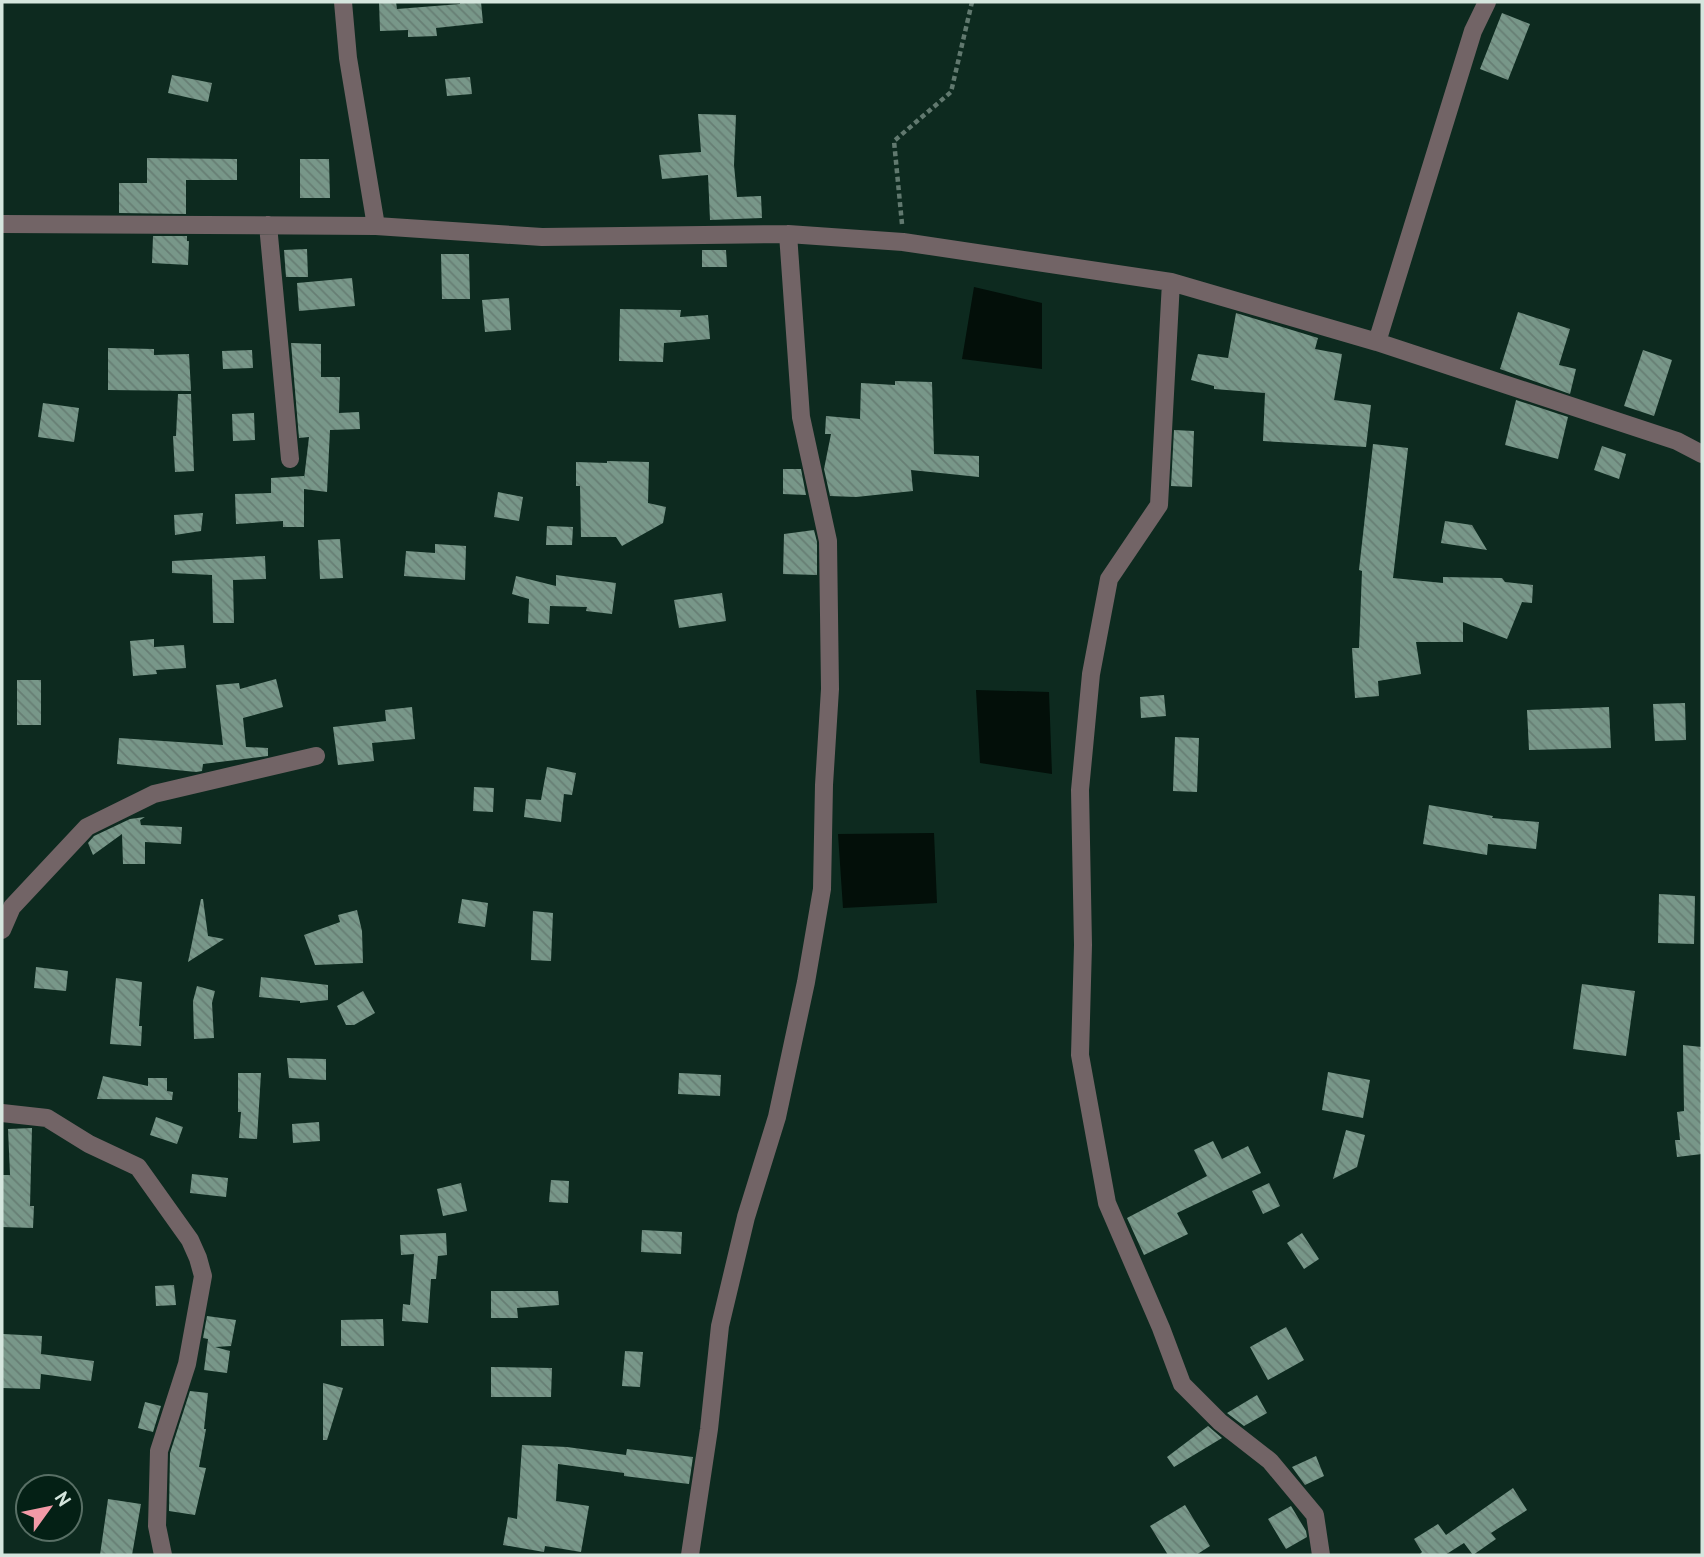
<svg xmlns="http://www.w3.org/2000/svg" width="1704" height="1557" font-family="'PT Sans',sans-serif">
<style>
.water{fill:#030f09}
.building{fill:url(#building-back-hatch)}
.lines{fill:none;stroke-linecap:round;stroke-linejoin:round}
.path{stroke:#61796f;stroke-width:4.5;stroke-dasharray:5 3.5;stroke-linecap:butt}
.street{stroke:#726466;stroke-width:18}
</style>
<defs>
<pattern id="building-back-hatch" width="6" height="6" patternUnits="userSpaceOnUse" patternTransform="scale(1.75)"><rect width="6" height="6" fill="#789789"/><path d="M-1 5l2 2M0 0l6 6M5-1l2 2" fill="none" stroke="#677e74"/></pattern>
</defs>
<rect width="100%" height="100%" fill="#0d2a1f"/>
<!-- water -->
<path class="water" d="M 974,287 L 1042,303 L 1042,369 L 962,359 Z
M 976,690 L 1049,692 L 1052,774 L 980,763 Z
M 934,833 L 937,903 L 843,908 L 838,834 Z"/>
<!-- building -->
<path class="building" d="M 379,2 L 396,2 L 397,9 L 460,4 L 460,2 L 481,2 L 483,23 L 436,28 L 437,36 L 408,37 L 408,30 L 380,31 Z
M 1502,13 L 1530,24 L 1508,80 L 1480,69 Z
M 172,75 L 212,83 L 208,102 L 168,93 Z
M 470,77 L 472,94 L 447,96 L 445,79 Z
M 698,114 L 736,115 L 734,165 L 737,197 L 761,196 L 762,218 L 710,220 L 708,175 L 662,179 L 659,155 L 701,152 Z
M 147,158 L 237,159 L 237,180 L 186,180 L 186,214 L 119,213 L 119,183 L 147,183 Z
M 300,159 L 329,159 L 330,198 L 300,198 Z
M 153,236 L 187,236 L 187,241 L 189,241 L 188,265 L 152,263 Z
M 307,249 L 308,277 L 286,277 L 284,250 Z
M 702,250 L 726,250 L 727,267 L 702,267 Z
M 441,254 L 469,254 L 470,299 L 442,299 Z
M 352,278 L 355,306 L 299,311 L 297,283 Z
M 509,298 L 511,330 L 485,332 L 482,300 Z
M 620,309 L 681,310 L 680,317 L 708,315 L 710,339 L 664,343 L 663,362 L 619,361 Z
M 1518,312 L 1570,329 L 1559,365 L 1576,369 L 1570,394 L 1500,369 Z
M 1236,313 L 1318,338 L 1315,349 L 1342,354 L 1334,400 L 1371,405 L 1366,447 L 1263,441 L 1265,393 L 1214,389 L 1214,386 L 1191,380 L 1198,354 L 1228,358 Z
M 291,343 L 321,344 L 321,377 L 340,377 L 339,413 L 359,412 L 360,429 L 330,430 L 327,492 L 304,489 L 304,527 L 283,527 L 283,521 L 236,524 L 235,494 L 271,493 L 271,478 L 304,476 L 304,479 L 309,437 L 299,438 Z
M 108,348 L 154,349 L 154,355 L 189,354 L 191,391 L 108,390 Z
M 252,350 L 253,368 L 223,369 L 222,351 Z
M 1643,350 L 1672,360 L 1654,416 L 1624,406 Z
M 895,381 L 932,382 L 934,454 L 979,456 L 979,477 L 911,470 L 913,491 L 856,497 L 830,496 L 824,469 L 831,434 L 825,434 L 826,416 L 860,419 L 861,383 L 895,385 Z
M 178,394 L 191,394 L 194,471 L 175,472 L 173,436 L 176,436 Z
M 1516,400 L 1568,417 L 1558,459 L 1505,445 Z
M 43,403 L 79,408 L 74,442 L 38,437 Z
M 254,413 L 255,440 L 233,441 L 232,414 Z
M 1174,430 L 1194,431 L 1192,487 L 1171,486 Z
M 1373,444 L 1408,448 L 1393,578 L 1443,583 L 1443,577 L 1502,578 L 1505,582 L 1533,585 L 1532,603 L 1522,602 L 1507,639 L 1463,622 L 1463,642 L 1416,642 L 1421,674 L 1378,681 L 1379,696 L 1355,698 L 1352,648 L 1359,648 L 1362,571 L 1359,570 Z
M 1602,446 L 1626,454 L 1619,479 L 1594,470 Z
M 607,461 L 649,462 L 648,503 L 666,507 L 663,523 L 622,546 L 616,537 L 581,537 L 580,486 L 576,486 L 576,462 L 607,463 Z
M 783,469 L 801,469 L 806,495 L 783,494 Z
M 498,492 L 523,497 L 519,521 L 494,517 Z
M 203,513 L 201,531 L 175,535 L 174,515 Z
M 1445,521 L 1472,525 L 1487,550 L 1441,543 Z
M 547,526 L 573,527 L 572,545 L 546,545 Z
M 814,530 L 817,542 L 817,575 L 783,574 L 784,534 Z
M 340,539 L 343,578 L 320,579 L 318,540 Z
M 435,544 L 466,546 L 465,580 L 404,576 L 406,551 L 435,553 Z
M 265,556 L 266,579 L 233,580 L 234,623 L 213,623 L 212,575 L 172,573 L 172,561 Z
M 556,575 L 616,583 L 612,614 L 586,611 L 587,607 L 550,606 L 549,624 L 528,623 L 529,599 L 512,594 L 516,576 L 556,586 Z
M 722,593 L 726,621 L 679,628 L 674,600 Z
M 154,639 L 154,647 L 184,645 L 186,668 L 156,670 L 157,674 L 133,676 L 130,641 Z
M 276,679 L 283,707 L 243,718 L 246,747 L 268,748 L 268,756 L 203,764 L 202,771 L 196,772 L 117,764 L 119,738 L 223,745 L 216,685 L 239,683 L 240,689 Z
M 17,680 L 41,680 L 41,725 L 17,725 Z
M 1164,695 L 1166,716 L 1141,718 L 1140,697 Z
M 1685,703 L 1686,740 L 1655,741 L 1653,704 Z
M 412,707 L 415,739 L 372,743 L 374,761 L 338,765 L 333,727 L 386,721 L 385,710 Z
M 1609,707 L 1611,748 L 1529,750 L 1527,710 Z
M 1175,737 L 1199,738 L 1197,792 L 1173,791 Z
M 547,767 L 576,773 L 572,795 L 564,794 L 561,822 L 524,817 L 526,799 L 541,800 Z
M 474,787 L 494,788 L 493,812 L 473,811 Z
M 1429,805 L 1493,816 L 1492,818 L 1539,822 L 1536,849 L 1488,844 L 1487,855 L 1423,844 Z
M 145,817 L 140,820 L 141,825 L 182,827 L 181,844 L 145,842 L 145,864 L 123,864 L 122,834 L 93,855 L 88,843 L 94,836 L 130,819 Z
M 1659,894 L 1695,896 L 1694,944 L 1658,943 Z
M 201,899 L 203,899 L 208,936 L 224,939 L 188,962 Z
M 462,899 L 488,903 L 485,927 L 458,923 Z
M 357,910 L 362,931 L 363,963 L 315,965 L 304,935 L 340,922 L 338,915 Z
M 533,911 L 553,913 L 551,961 L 531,960 Z
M 36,967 L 68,971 L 66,991 L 34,988 Z
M 261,977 L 328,985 L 328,1000 L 300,1003 L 300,1001 L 259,997 Z
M 116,978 L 142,982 L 139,1026 L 142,1026 L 141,1046 L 110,1044 Z
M 1582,984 L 1635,991 L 1626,1056 L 1573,1049 Z
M 197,986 L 215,991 L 212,1003 L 214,1038 L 194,1039 L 193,1001 Z
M 363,991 L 375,1013 L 354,1025 L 346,1025 L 337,1006 Z
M 1683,1045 L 1702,1047 L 1702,1154 L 1677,1157 L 1675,1140 L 1680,1140 L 1677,1112 L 1684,1111 Z
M 287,1058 L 326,1059 L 326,1080 L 289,1078 Z
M 1328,1072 L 1370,1080 L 1363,1118 L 1322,1110 Z
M 238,1073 L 261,1073 L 257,1139 L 239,1138 L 241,1112 L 238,1112 Z
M 679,1073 L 721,1075 L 720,1096 L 678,1094 Z
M 103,1076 L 148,1086 L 148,1078 L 167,1078 L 167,1091 L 173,1092 L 172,1100 L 97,1099 Z
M 156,1117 L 183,1127 L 177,1144 L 150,1135 Z
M 319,1122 L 320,1141 L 293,1143 L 292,1124 Z
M 32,1128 L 30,1206 L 34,1206 L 33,1228 L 2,1227 L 2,1175 L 10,1175 L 8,1129 Z
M 1346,1130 L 1365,1135 L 1357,1167 L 1333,1179 Z
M 1213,1141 L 1222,1159 L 1248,1146 L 1261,1173 L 1177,1213 L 1188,1234 L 1144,1255 L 1127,1218 L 1207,1176 L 1194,1150 Z
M 192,1174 L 228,1178 L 226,1197 L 190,1193 Z
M 551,1180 L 569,1181 L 568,1203 L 549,1202 Z
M 461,1183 L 467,1211 L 443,1216 L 437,1189 Z
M 1269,1183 L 1280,1206 L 1263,1214 L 1252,1191 Z
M 642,1230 L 682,1232 L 681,1254 L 641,1252 Z
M 446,1233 L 447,1255 L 438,1256 L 436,1279 L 431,1279 L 428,1323 L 402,1321 L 403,1304 L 410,1305 L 414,1254 L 401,1255 L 400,1235 Z
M 1302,1233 L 1319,1259 L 1304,1269 L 1287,1243 Z
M 174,1285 L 176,1305 L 156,1306 L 155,1286 Z
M 491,1291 L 558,1291 L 559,1305 L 517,1308 L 518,1318 L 491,1318 Z
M 207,1316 L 236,1320 L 231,1346 L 215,1347 L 230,1351 L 227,1373 L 204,1370 L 208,1339 L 203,1338 Z
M 383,1319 L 384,1346 L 341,1346 L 341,1320 Z
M 1286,1327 L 1304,1360 L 1268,1380 L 1250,1347 Z
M 3,1334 L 42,1336 L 41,1354 L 94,1361 L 91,1381 L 41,1374 L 40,1389 L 2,1388 Z
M 625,1351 L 643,1352 L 640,1387 L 622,1386 Z
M 491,1367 L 552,1368 L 551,1397 L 491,1397 Z
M 323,1383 L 343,1388 L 327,1440 L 323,1440 Z
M 190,1391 L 208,1393 L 204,1429 L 206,1429 L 199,1467 L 206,1468 L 195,1515 L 169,1511 L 170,1453 Z
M 1257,1395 L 1267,1413 L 1244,1426 L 1227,1413 Z
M 145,1402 L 161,1406 L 153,1432 L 138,1428 Z
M 1208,1426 L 1222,1438 L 1174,1467 L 1167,1457 Z
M 522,1445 L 567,1447 L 626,1455 L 627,1449 L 693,1457 L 689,1484 L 624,1476 L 624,1473 L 558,1464 L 556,1501 L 589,1506 L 581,1552 L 545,1546 L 544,1552 L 503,1545 L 508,1517 L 517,1519 Z
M 1316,1456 L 1324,1476 L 1305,1485 L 1292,1467 Z
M 1513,1488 L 1527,1510 L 1491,1533 L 1496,1539 L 1473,1555 L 1464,1543 L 1445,1555 L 1419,1555 L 1422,1552 L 1414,1539 L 1438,1524 L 1446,1535 Z
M 108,1499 L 141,1504 L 132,1555 L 100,1555 Z
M 1185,1505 L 1210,1546 L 1196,1555 L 1168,1555 L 1150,1526 Z
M 1291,1506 L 1306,1531 L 1307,1537 L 1286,1549 L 1268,1519 Z"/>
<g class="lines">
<!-- path -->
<path class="path" d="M 902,224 L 894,141 L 951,92 L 972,2"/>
<!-- street -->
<path class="street" d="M 343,2 L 348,58 L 376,226
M 2,224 L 376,226 L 542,237 L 788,234 L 903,242 L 1171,282 L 1377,342 L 1677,441 L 1702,454
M 268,225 L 290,459
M 1171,282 L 1159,505 L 1109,579 L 1091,674 L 1080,790 L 1083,945 L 1080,1055 L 1107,1203 L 1161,1328 L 1182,1384 L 1220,1422 L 1270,1461 L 1315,1515 L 1321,1555
M 1377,342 L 1473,31 L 1487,2
M 2,930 L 12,907 L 87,827 L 154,794 L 316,756
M 2,1113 L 47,1118 L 89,1144 L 138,1167 L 190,1240 L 198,1258 L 203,1276 L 187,1364 L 159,1451 L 157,1526 L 163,1555
M 690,1555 L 709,1429 L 720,1326 L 746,1217 L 777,1117 L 806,982 L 822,889 L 824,785 L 830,689 L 828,541 L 801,417 L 788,234"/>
</g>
<!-- border -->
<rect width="1704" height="1557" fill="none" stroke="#d5e6de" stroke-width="7"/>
<!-- north arrow -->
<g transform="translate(49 1508) rotate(57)"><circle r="33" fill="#042015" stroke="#586f65" stroke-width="2"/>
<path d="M0-5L12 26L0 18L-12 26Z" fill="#f39aa7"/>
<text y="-10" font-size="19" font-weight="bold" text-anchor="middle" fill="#d5e6de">N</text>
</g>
</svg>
